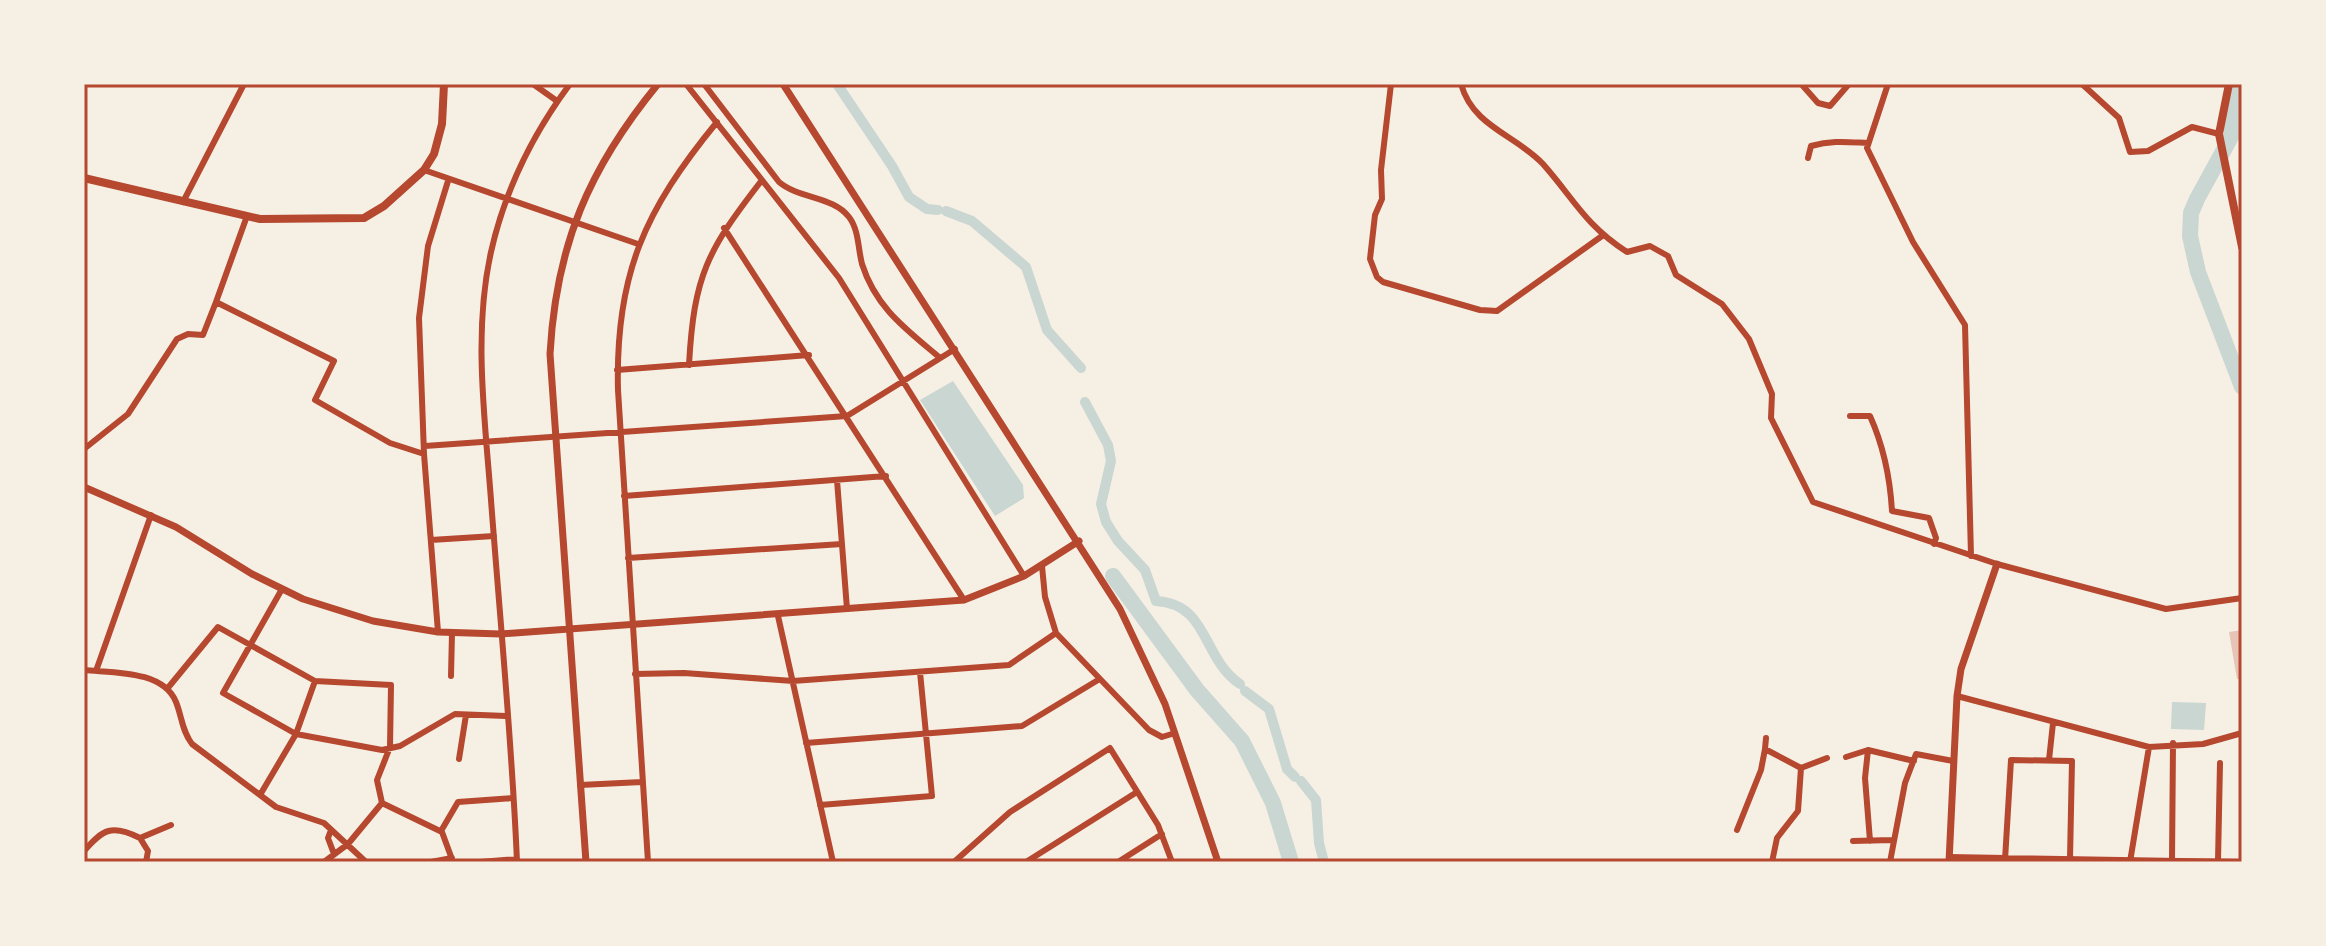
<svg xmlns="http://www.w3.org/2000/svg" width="2326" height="946" font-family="Barlow,sans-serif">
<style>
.water{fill:#c9d6d2}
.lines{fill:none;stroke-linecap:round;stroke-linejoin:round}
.canal{stroke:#c9d6d2;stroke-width:10}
.river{stroke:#c9d6d2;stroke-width:16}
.building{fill:#e6c5b7}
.minor{stroke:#b5482f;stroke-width:6}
.tertiary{stroke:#b5482f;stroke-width:7}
.secondary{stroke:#b5482f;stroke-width:8}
.neatline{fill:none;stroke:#b5482f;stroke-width:3}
</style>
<rect width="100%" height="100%" fill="#f6efe4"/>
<!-- water -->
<path class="water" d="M 953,381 L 1023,485 L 1024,498 L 995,516 L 920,400 Z
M 2172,702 L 2206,703 L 2204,730 L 2171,729 Z"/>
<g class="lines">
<!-- canal -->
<path class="canal" d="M 837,84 L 892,166 L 909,197 L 927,209 L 938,210
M 946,211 L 972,221 L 1026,267 L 1047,330 L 1081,368
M 1085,402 L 1108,445 L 1111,461 L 1101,504 L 1106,522 L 1118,541 L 1145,570 L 1156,601 C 1209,604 1201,657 1240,684
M 1245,691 L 1269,709 L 1287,769 L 1295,777
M 1301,781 L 1316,800 L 1319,843 L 1324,862"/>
<!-- river -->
<path class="river" d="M 2240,84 L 2231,107 L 2232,135 L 2197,199 L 2191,213 L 2190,236 L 2198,272 L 2242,387
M 1113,576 L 1197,690 L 1242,741 L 1273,803 L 1291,862"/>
</g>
<!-- building -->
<path class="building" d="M 2242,630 L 2242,678 L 2237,679 L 2229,632 Z"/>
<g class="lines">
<!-- minor -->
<path class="minor" d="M 533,84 L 557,101
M 686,84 L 762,180 C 707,251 694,275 689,365
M 704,84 L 779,182 C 799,199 833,196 849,217 C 859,230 858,249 862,264 C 876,308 906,329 939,357
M 1391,84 L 1381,170 L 1382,199 L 1375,215 L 1370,259 L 1377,277 L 1383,282 L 1480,310 L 1497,311 L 1602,236
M 1461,84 C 1473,127 1516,135 1543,164 C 1574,199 1585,225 1627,252 L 1650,246 L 1668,256 L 1676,275 L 1722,304 L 1749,339 L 1772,394 L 1771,418 L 1813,502 L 1997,564 L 2166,609 L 2242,598
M 1888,84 L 1867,148 L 1913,242 L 1965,325 L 1971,556
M 2082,84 L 2119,118 L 2130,152 L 2148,151 L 2192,127 L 2219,134
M 1803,86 L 1818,103 L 1830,106 L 1849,84
M 1808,158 L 1811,146 C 1832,140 1847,142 1868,143
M 424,170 L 638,244
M 762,180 L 839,278 L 1024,576
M 183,202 L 244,84
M 247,216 L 216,302 L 334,361 L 315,400 L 390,443 L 424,454
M 724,228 L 964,600
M 617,370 L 809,355
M 1850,416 L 1870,416 C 1884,447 1890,477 1892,511 L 1929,518 L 1936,538 L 1934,544
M 425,446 L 847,416 L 955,349
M 84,449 L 128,414 L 177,339 L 188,334 L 203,335 L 216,302
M 837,480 L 847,609
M 624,496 L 886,476
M 431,540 L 494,536
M 628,558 L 842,544
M 1042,566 L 1045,597 L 1056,633 L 1149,730 L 1162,737 L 1175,733
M 282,589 L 223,693 L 296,734 L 382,750 L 400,746 L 455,714 L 506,716
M 778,616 L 833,862
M 438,632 L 424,454 L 419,318 L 428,246 L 448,181
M 84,670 C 113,673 163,670 176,702 C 182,717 182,731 192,744 L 276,807 L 324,823 L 366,862
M 96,671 L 151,515
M 635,674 L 684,673 L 793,681 L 1009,665 L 1056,633
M 451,676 L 452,633
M 167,689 L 218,627 L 315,681 L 391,685 L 390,747 L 377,780 L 382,803
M 1957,696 L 2149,747 L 2203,744 L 2242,733
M 1766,738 L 1765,749 L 1801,768 L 1827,758
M 806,743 L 1022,726 L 1098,680
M 1846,757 L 1868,750
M 459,759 L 466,715
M 2049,760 L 2053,723
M 580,785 L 642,782
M 260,795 L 296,734 L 315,681
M 820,805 L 932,796 L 920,672
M 331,830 L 328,838 L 334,854
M 1737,830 L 1761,770 L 1765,749
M 441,831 L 458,802 L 512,798
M 140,838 L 171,825
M 1853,841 L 1892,840
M 1870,841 L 1865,778 L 1868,750 L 1914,761
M 84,851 C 103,829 112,824 140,838 L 148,851 L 146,862
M 1949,857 L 2239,862
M 2005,860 L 2011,760 L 2072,761 L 2070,859
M 2172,861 L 2173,743
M 2218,861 L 2220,763
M 324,862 L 348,844 L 382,803 L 442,832 L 453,862
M 431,862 L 452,858
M 480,862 L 517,859
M 517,862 C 512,741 500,620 491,500 C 485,419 473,333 491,252 C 505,190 532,135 570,84
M 648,862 L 618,390 C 615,274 645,210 717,122
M 954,862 L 1010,812 L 1110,748 L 1158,825 L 1172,862
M 1026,862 L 1137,792
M 1118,862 L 1162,834
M 1772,862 L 1777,838 L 1798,811 L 1801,768
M 1890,862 L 1905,783 L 1916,754 L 1953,761
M 2130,862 L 2149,747"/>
<!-- tertiary -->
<path class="tertiary" d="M 783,84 L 1120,609 L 1165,704 L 1218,862
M 84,487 L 176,527 L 252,574 L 303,599 L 373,621 L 438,632 L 501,634 L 964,600 L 1024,576 L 1079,541
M 586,862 L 550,354 C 556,245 589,168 658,84
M 1949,862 L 1957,696 L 1961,669 L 1997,564"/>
<!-- secondary -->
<path class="secondary" d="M 2229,84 L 2219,134 L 2242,247
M 84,178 L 260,219 L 364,218 L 384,206 L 424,170 L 434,154 L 442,124 L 444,84"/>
</g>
<!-- border -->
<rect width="2326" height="946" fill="none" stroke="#f6efe4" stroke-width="172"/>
<rect x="86" y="86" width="2154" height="774" class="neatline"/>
</svg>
